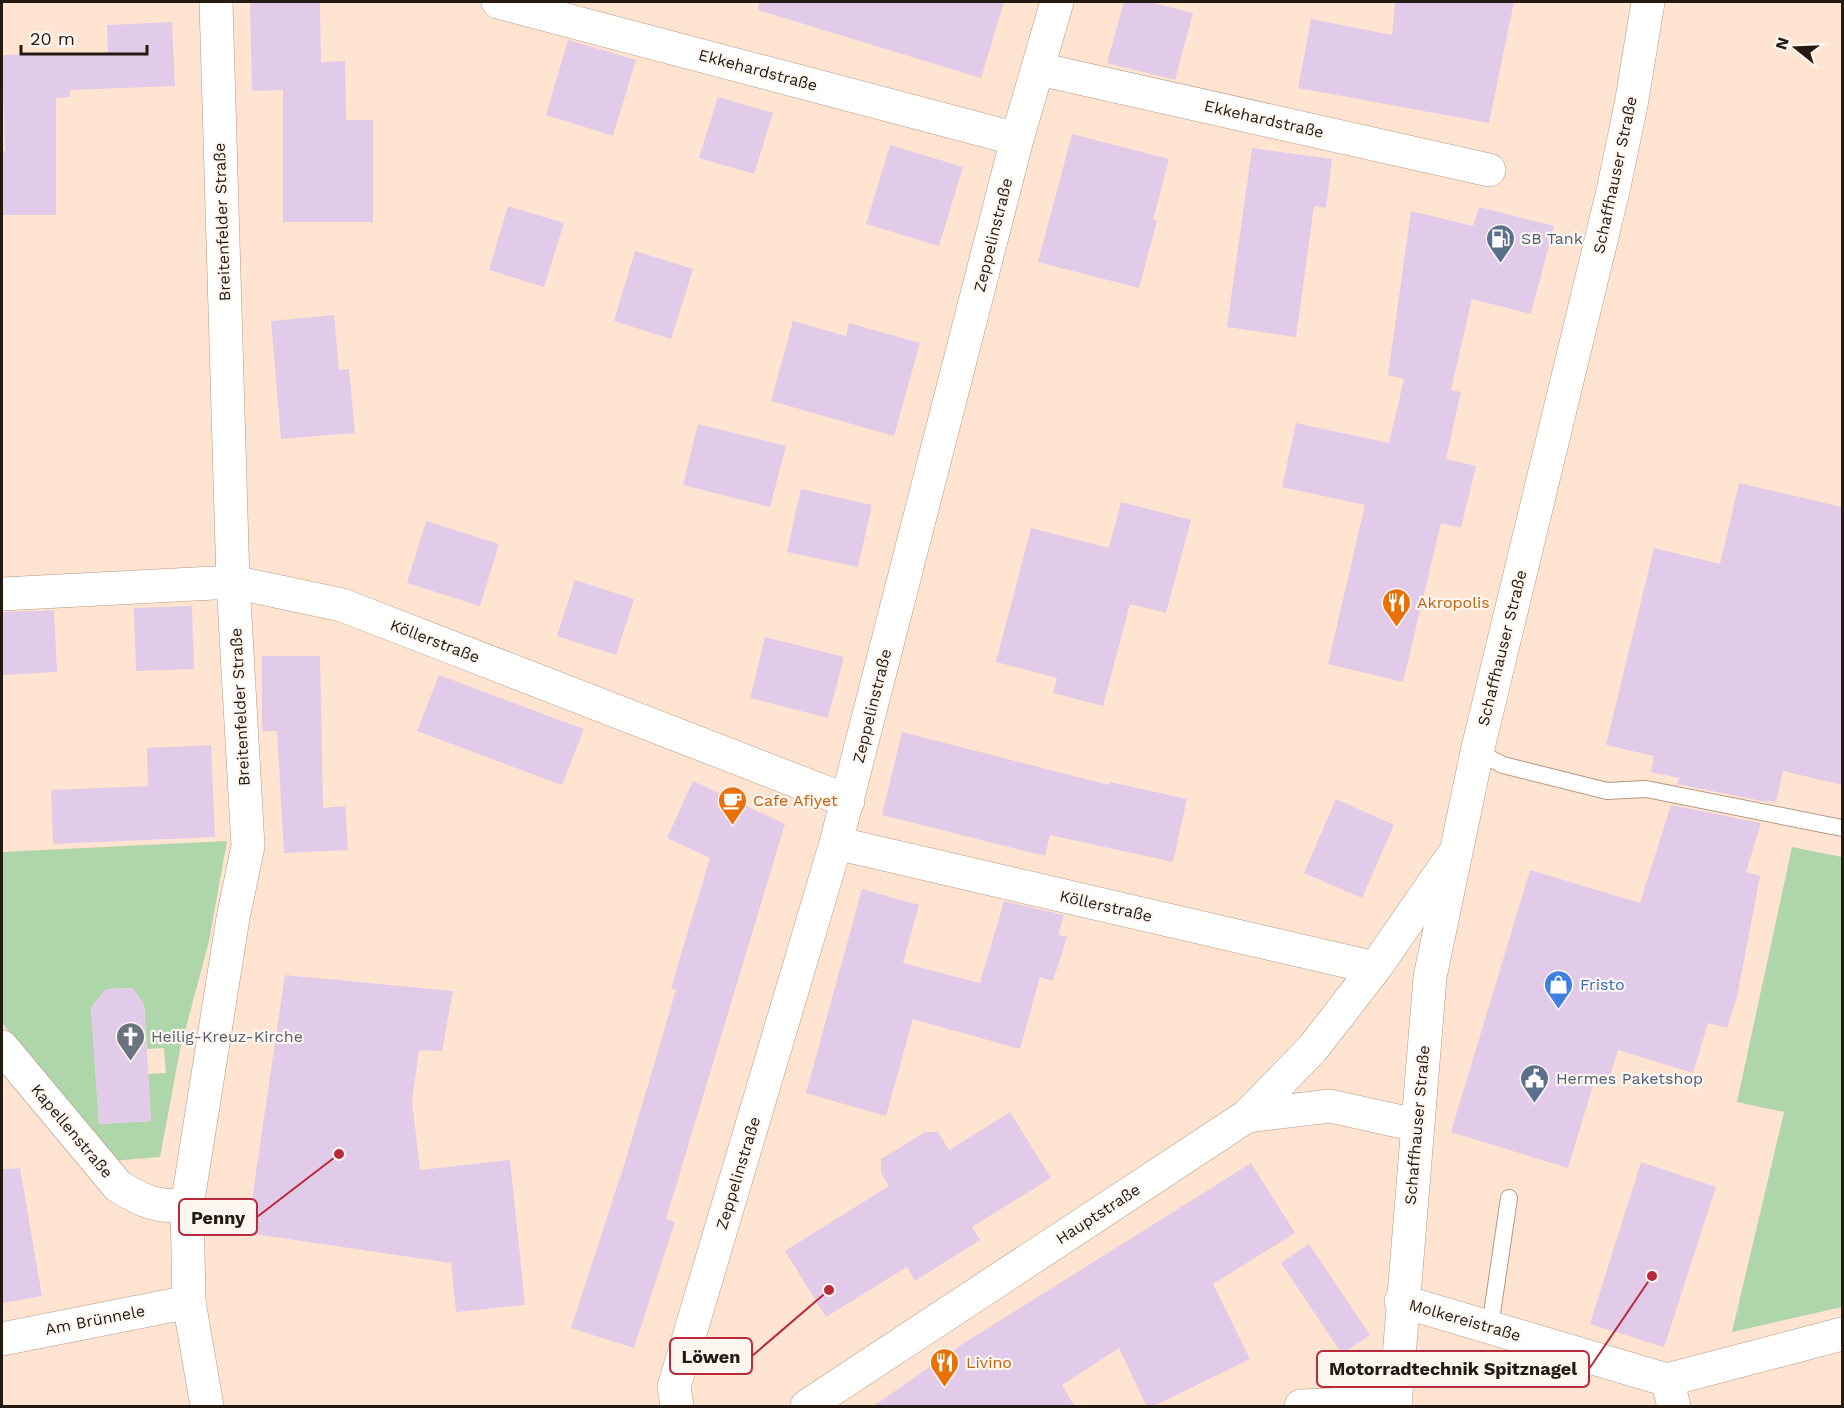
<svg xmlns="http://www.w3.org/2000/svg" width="1844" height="1408" font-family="'Work Sans',sans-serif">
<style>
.green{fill:#afd5aa;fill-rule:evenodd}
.building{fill:#e2cbe9}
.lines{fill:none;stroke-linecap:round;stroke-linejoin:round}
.service-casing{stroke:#b59881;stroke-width:18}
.minor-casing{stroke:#b59881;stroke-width:34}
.tertiary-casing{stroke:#b59881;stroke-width:34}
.secondary-casing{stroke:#b59881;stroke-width:34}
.service{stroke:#fff;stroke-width:16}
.minor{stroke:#fff;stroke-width:33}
.tertiary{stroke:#fff;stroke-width:33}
.secondary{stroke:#fff;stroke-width:33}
.labels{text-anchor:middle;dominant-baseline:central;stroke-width:4.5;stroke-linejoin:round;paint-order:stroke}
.street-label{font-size:16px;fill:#251a11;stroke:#fcf6f1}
.service-label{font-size:16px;fill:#4e5e75;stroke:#fcf6f1;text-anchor:start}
.food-label{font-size:16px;fill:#c56008;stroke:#fcf6f1;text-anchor:start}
.shop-label{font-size:16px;fill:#366cbe;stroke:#fcf6f1;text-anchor:start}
.worship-label{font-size:16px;fill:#5b616d;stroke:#fcf6f1;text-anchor:start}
.leader{fill:none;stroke:#b9283b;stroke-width:2}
.callout-dot{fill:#b9283b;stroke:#fcf6f1;stroke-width:2}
.callout{fill:#fcf6f1;stroke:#b9283b;stroke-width:2}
.callout-label{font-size:18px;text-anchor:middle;font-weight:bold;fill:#251a11}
</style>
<rect width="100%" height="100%" fill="#fee4d1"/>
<!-- green -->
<path class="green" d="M 227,841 L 209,941 L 180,1050 L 160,1157 L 111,1161 L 2,1023 L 2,852 ZM 132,988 L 144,1004 L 147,1049 L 164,1048 L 166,1073 L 148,1074 L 151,1121 L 99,1124 L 91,1008 L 106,989 Z
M 1792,847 L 1842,857 L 1842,1307 L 1732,1332 L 1784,1112 L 1737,1102 Z"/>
<!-- building -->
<path class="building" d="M 250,2 L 320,2 L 321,62 L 345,61 L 346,120 L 373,120 L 373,222 L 283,222 L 283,90 L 252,91 Z
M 759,2 L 1004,2 L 981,78 L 758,10 Z
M 1124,2 L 1150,2 L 1193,13 L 1175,80 L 1107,63 Z
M 1395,2 L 1514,2 L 1489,123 L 1298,88 L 1311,19 L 1392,35 Z
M 172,22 L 175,86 L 70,90 L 70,97 L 56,98 L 56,215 L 2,215 L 2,151 L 5,151 L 2,55 L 108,53 L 107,25 Z
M 568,40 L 636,60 L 613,136 L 546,115 Z
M 718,97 L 773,113 L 754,174 L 699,158 Z
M 1072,134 L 1169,159 L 1153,220 L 1157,221 L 1139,288 L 1038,262 Z
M 890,145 L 963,167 L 939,246 L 866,224 Z
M 1252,148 L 1332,159 L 1326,208 L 1314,206 L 1296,337 L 1227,327 Z
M 508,206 L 564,223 L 544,287 L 489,270 Z
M 1479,207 L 1554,226 L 1531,314 L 1472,299 L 1451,390 L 1461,392 L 1446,459 L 1476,466 L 1461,528 L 1441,523 L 1403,682 L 1328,664 L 1365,505 L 1282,487 L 1296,423 L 1389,443 L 1404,379 L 1388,375 L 1411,211 L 1473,226 Z
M 635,251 L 693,269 L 671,339 L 614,321 Z
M 334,315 L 339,370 L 349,369 L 355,433 L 281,439 L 271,321 Z
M 793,321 L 846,336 L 849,323 L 920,343 L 894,436 L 771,401 Z
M 698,424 L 786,446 L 770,507 L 683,485 Z
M 1739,483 L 1842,507 L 1842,785 L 1783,771 L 1776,802 L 1767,800 L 1767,802 L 1677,784 L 1679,778 L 1651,772 L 1654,756 L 1606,745 L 1654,548 L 1720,564 Z
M 801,489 L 872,505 L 858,567 L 787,552 Z
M 1121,502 L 1191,520 L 1166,613 L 1130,604 L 1103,706 L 1053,693 L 1057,678 L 996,662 L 1031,528 L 1109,548 Z
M 426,521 L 499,544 L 480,606 L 407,583 Z
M 575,580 L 634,599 L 616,655 L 557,636 Z
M 192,606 L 194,669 L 136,671 L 134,608 Z
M 54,610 L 57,672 L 2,675 L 2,612 Z
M 765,637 L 844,657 L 828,718 L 750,698 Z
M 262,656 L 320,656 L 323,808 L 345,806 L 348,850 L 284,853 L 277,731 L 262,731 Z
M 439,675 L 584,729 L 562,785 L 417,731 Z
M 902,732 L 1109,785 L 1110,782 L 1187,799 L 1173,862 L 1050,835 L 1045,856 L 882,815 Z
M 211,745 L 215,837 L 53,844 L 51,790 L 148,786 L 147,748 Z
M 693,781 L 785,824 L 666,1219 L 675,1222 L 634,1348 L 571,1328 L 626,1159 L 676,990 L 671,988 L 710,858 L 667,838 Z
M 1336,799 L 1394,825 L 1362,898 L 1304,873 Z
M 1671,805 L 1761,823 L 1746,872 L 1760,876 L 1737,997 L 1727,1028 L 1708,1023 L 1693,1073 L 1618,1050 L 1608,1083 L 1595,1079 L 1568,1168 L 1451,1132 L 1530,870 L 1640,903 Z
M 862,889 L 919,905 L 903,963 L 980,983 L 1004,901 L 1064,915 L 1058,935 L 1067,937 L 1053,981 L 1040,977 L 1020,1049 L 913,1019 L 886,1116 L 806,1093 Z
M 285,975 L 453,991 L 442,1051 L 419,1050 L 412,1102 L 420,1170 L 510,1160 L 525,1305 L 456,1312 L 451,1263 L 247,1233 Z
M 132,988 L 144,1004 L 151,1121 L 99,1124 L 91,1008 L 106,989 Z
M 1010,1112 L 1051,1178 L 972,1227 L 980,1240 L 915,1281 L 907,1267 L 826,1317 L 785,1251 L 889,1186 L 881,1173 L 881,1159 L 925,1132 L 938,1132 L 949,1150 Z
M 1641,1162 L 1716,1187 L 1664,1347 L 1590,1324 Z
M 1251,1163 L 1295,1233 L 1213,1284 L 1250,1359 L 1152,1407 L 1147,1407 L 1119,1348 L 1062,1385 L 1075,1407 L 872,1407 L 961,1345 Z
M 20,1168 L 42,1296 L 2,1303 L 2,1169 Z
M 1309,1244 L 1370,1335 L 1342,1354 L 1281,1263 Z"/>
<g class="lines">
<defs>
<path id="service" d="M 1477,752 L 1503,765 L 1607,791 L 1646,789 L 1842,828
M 1490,1327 L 1509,1198"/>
<path id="minor" d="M 498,2 L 1017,139
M 1039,69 L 1489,170
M 2,594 L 233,582 L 342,605 L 848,801
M 836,843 L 1375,968
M 2,1047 L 118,1186 C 143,1202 157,1207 187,1206
M 1401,1301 L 1667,1380 L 1842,1334
M 2,1339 L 189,1302
M 1667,1380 L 1674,1406
M 677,1406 L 674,1387 L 836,843 L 1017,139 L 1057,2
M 1301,1406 L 1395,1402"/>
<path id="tertiary" d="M 1247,1116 L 1313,1048 L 1375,968 L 1454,854
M 207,1406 L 189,1302 L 187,1206 L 233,918 L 248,846 L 233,582 L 216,2
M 807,1406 L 1247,1116 L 1330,1106 L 1416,1125"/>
<path id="secondary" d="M 1395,1406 L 1430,977 L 1477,752 L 1613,191 L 1631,105 L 1648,2"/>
</defs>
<!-- service casing -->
<use href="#service" class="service-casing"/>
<!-- minor casing -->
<use href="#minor" class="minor-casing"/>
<!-- tertiary casing -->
<use href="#tertiary" class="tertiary-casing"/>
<!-- secondary casing -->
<use href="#secondary" class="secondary-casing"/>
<!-- service -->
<use href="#service" class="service"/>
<!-- minor -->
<use href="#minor" class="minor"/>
<!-- tertiary -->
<use href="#tertiary" class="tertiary"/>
<!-- secondary -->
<use href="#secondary" class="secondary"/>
</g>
<!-- icons -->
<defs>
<symbol id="fuel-pin" viewBox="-11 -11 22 30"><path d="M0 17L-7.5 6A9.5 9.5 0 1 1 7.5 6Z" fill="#5c6f8a" stroke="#fcf6f1"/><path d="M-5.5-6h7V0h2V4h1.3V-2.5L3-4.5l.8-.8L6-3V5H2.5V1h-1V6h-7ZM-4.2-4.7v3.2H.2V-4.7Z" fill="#fff"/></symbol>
<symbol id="restaurant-pin" viewBox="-11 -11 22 30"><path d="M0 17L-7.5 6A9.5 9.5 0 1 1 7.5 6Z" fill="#e8710a" stroke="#fcf6f1"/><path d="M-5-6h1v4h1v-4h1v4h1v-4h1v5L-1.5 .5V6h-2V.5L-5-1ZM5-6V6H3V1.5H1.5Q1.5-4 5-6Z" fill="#fff"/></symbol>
<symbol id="cafe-pin" viewBox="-11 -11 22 30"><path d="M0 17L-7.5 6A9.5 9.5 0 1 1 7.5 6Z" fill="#e8710a" stroke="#fcf6f1"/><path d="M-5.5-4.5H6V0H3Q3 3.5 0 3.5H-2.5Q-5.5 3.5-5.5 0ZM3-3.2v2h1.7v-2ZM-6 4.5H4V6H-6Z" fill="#fff"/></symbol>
<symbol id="shop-pin" viewBox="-11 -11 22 30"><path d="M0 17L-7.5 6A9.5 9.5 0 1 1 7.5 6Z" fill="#3f7fe0" stroke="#fcf6f1"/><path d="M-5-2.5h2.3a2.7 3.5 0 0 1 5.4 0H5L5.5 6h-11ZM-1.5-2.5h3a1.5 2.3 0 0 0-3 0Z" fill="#fff"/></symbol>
<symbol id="church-pin" viewBox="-11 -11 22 30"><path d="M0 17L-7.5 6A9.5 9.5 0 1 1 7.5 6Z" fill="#6b7280" stroke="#fcf6f1"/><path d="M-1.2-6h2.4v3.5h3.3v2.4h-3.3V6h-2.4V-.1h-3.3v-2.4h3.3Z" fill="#fff"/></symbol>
<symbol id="civic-pin" viewBox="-11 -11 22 30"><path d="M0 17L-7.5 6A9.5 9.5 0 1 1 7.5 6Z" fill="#5c6f8a" stroke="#fcf6f1"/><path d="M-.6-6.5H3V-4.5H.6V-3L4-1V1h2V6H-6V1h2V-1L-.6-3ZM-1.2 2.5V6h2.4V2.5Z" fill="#fff"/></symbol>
</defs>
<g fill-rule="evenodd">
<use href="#fuel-pin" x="1484" y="222" width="33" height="45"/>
<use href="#restaurant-pin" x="1380" y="586" width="33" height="45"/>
<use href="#cafe-pin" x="716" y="784" width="33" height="45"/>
<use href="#shop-pin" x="1542" y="968" width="33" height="45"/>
<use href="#church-pin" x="114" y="1020" width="33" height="45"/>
<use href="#civic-pin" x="1518" y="1062" width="33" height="45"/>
<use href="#restaurant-pin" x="928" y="1346" width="33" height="45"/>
</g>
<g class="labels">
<!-- street labels -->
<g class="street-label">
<text transform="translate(758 70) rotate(15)">Ekkehardstraße</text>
<text transform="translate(1264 119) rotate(13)">Ekkehardstraße</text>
<text transform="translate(1615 175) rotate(-78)">Schaffhauser Straße</text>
<text transform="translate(222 222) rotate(-92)">Breitenfelder Straße</text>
<text transform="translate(993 235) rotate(-76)">Zeppelinstraße</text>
<text transform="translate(435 641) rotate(21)">Köllerstraße</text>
<text transform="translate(1502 648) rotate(-76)">Schaffhauser Straße</text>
<text transform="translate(872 706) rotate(-76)">Zeppelinstraße</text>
<text transform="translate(240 707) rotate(-93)">Breitenfelder Straße</text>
<text transform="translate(1106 906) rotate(13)">Köllerstraße</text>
<text transform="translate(1417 1125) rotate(-85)">Schaffhauser Straße</text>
<text transform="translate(72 1131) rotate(50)">Kapellenstraße</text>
<text transform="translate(738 1173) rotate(-73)">Zeppelinstraße</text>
<text transform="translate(1098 1214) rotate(-33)">Hauptstraße</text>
<text transform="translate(95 1320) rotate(-11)">Am Brünnele</text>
<text transform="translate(1465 1320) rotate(16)">Molkereistraße</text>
</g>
<!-- service labels -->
<g class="service-label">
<text x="1521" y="238">SB Tank</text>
<text x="1556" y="1078">Hermes Paketshop</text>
</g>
<!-- food labels -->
<g class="food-label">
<text x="1417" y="602">Akropolis</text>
<text x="753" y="800">Cafe Afiyet</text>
<text x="966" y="1362">Livino</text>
</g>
<!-- shop labels -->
<g class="shop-label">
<text x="1580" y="984">Fristo</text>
</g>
<!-- worship labels -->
<g class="worship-label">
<text x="151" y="1036">Heilig-Kreuz-Kirche</text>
</g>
</g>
<!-- callouts -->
<path class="leader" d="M339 1154L257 1217M829 1290L752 1356M1652 1276L1589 1369"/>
<g class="callout-dot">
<circle cx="339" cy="1154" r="6"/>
<circle cx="829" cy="1290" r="6"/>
<circle cx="1652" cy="1276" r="6"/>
</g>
<g class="callout">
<rect x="179" y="1199" width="78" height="36" rx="6"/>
<rect x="670" y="1338" width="82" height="36" rx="6"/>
<rect x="1317" y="1351" width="272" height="36" rx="6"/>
</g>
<g class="callout-label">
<text x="218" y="1224">Penny</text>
<text x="711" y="1363">Löwen</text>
<text x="1453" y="1375">Motorradtechnik Spitznagel</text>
</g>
<!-- border -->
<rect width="1844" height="1408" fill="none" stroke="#251a11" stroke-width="6"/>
<!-- north arrow -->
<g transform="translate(1796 48) rotate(288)" stroke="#fcf6f1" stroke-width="4.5" paint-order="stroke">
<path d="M0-4.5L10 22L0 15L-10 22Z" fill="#251a11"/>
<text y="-9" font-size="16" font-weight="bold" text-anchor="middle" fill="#251a11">N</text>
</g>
<!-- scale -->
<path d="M21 45v9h126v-9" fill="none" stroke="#251a11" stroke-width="3"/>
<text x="30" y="45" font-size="18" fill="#251a11" stroke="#fcf6f1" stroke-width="4.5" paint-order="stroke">20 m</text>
</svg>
